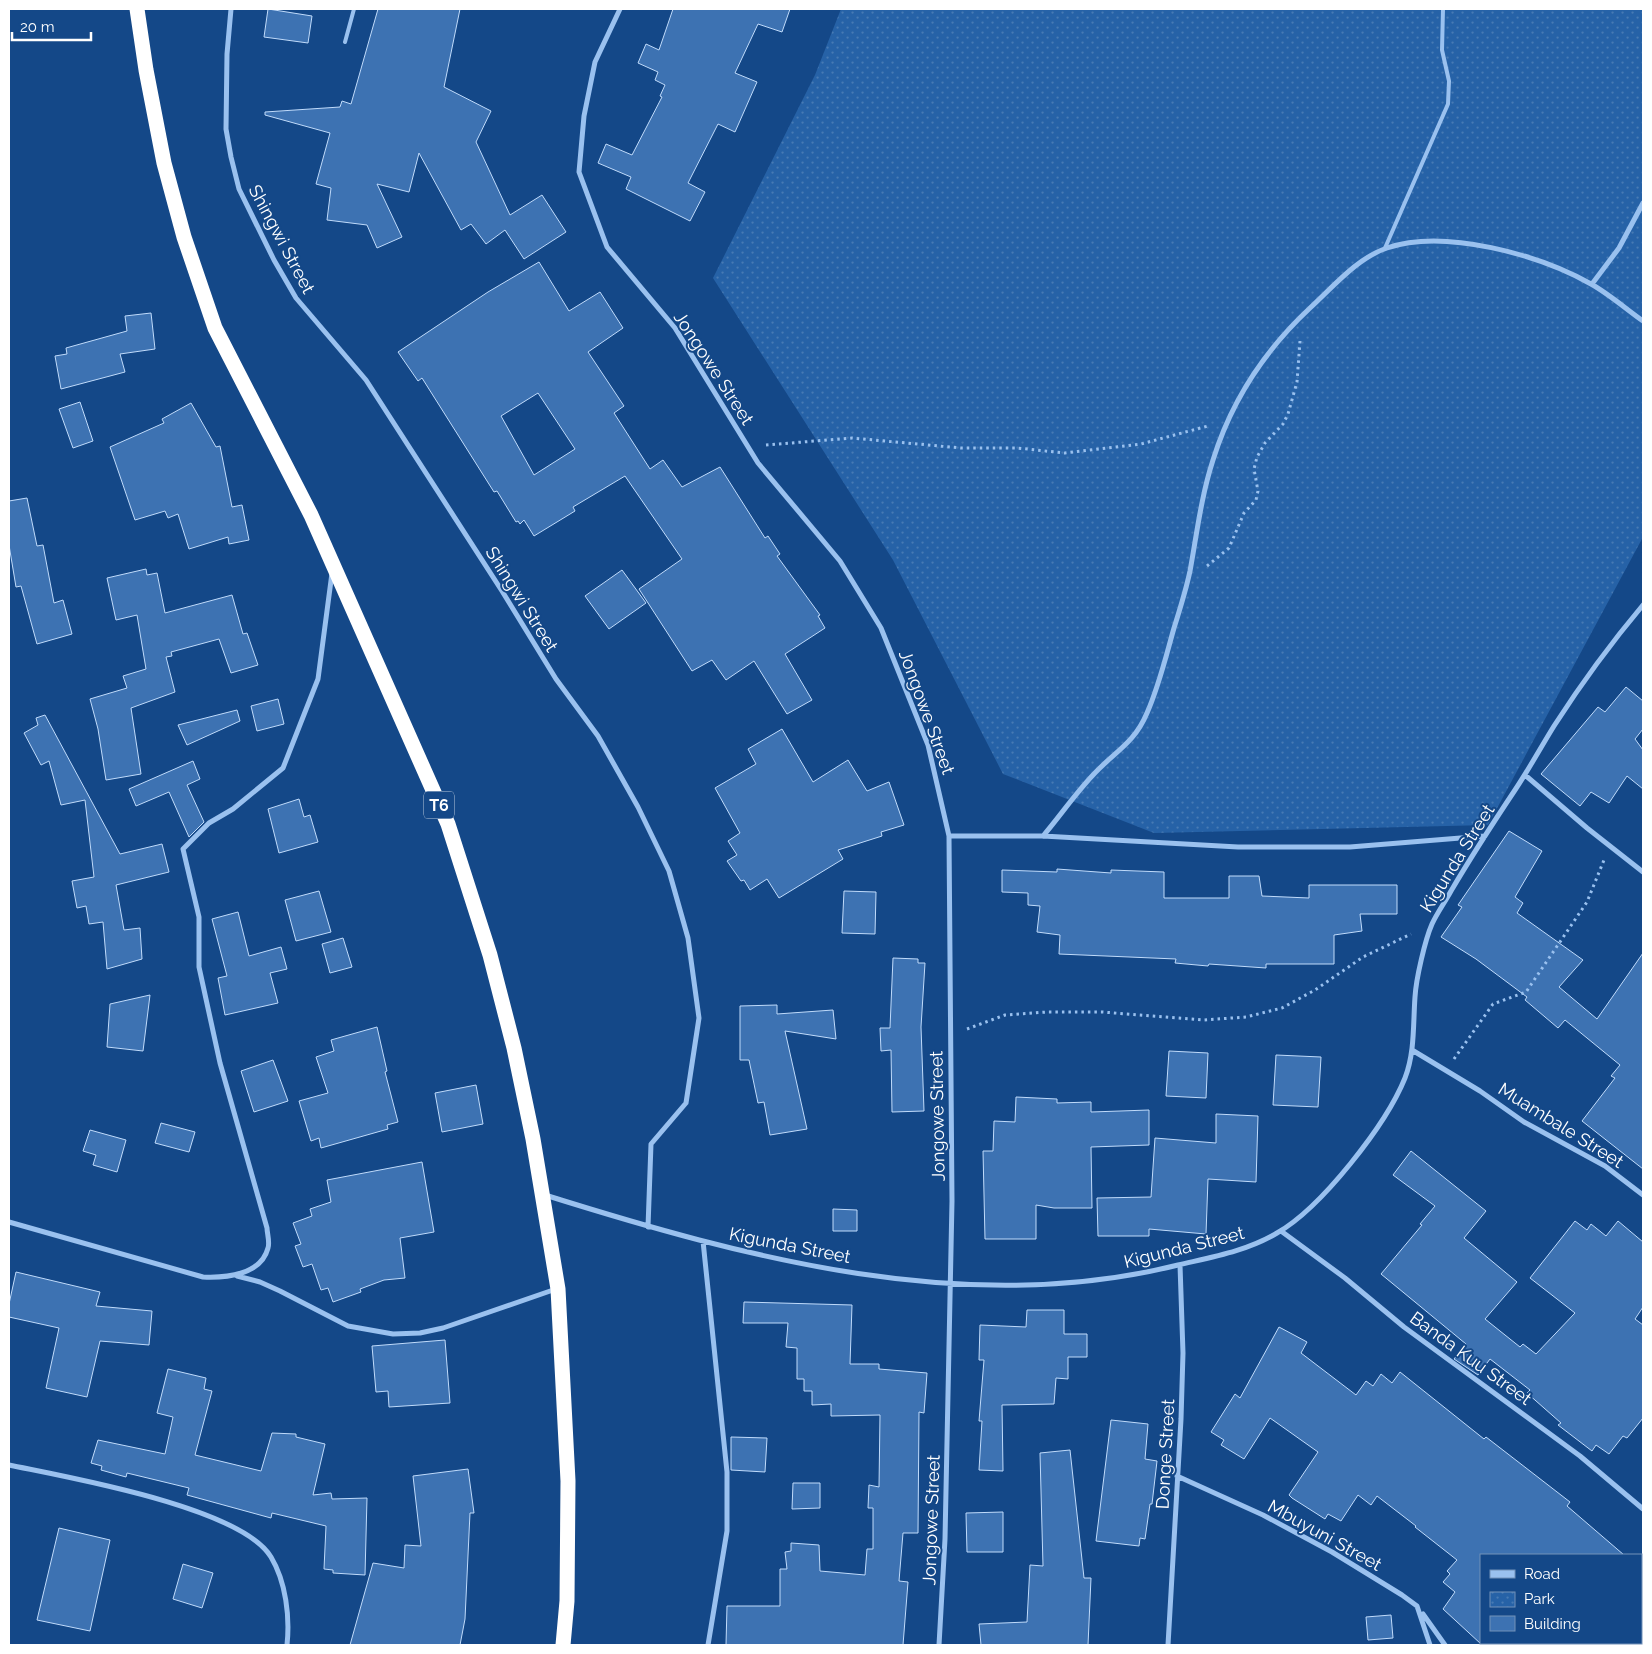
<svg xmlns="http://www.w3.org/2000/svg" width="1652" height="1654" font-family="Raleway,sans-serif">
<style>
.park{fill:url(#park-dots)}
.building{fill:#3d72b2;stroke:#c0dbfb;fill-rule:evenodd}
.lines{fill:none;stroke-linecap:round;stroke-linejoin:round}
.path{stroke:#9ac1ef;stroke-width:3;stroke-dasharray:2.5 4;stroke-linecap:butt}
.lane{stroke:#9ac1ef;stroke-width:4}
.street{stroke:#9ac1ef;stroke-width:5}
.highway{stroke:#fff;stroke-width:15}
.labels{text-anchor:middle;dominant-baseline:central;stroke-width:4;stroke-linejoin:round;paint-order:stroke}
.shield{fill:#144888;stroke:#b8c8db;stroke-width:1}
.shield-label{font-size:16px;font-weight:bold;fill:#fff}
.street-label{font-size:18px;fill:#fff;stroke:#144888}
</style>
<defs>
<pattern id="park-dots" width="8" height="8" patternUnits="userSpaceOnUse" patternTransform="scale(1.25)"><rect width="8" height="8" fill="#2662a7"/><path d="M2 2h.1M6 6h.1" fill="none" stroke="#477ab4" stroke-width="1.8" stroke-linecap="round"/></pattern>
</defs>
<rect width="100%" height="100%" fill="#144888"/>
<!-- park -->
<path class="park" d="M 841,9 L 1643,9 L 1643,537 L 1488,825 L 1154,833 L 1003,774 L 893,560 L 713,278 L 815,75 Z"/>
<!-- building -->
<path class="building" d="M 268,9 L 312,16 L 308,43 L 264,37 Z
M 378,9 L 460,9 L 444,87 L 491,111 L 476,142 L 510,215 L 542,195 L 566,232 L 524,259 L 505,230 L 486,244 L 471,224 L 461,230 L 419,153 L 409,192 L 377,184 L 402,237 L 377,248 L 367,225 L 327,220 L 331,188 L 316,184 L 330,133 L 265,115 L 265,112 L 340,107 L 342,101 L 351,104 Z
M 673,9 L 790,9 L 782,32 L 758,24 L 735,73 L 757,82 L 735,132 L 718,124 L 688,183 L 705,192 L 690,221 L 626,189 L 631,177 L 598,163 L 606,144 L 632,155 L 662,97 L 660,96 L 665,85 L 655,80 L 658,72 L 638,63 L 646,44 L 659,50 Z
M 539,262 L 569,311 L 600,292 L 623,328 L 588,352 L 624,406 L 614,413 L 650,469 L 663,460 L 682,487 L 720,467 L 765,538 L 768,536 L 780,554 L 777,556 L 820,615 L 818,616 L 825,628 L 785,654 L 812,700 L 787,714 L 754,661 L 726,680 L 712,660 L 692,671 L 639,589 L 682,559 L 625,476 L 573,507 L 575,511 L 534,536 L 524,520 L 520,524 L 518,521 L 516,522 L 497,491 L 494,492 L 422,378 L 418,381 L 398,352 L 488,292 ZM 538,393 L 575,449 L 534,475 L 501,416 Z
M 151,313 L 155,349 L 120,354 L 125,372 L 61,389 L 55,356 L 67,354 L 66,348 L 127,331 L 125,316 Z
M 80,402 L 93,441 L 73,448 L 59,409 Z
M 191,403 L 216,447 L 220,446 L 232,507 L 242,505 L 249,540 L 229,544 L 228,537 L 189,549 L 178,514 L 168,518 L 165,511 L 135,520 L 110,447 L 164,423 L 162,419 Z
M 27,498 L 37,546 L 43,545 L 54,603 L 63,600 L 72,634 L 37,644 L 21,586 L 16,587 L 9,545 L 9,501 Z
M 146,569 L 147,575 L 157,573 L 165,613 L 232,595 L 243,634 L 247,633 L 258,665 L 231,673 L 219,639 L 171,652 L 172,656 L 166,657 L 175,692 L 131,708 L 141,774 L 106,780 L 98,729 L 90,699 L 127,688 L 123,676 L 146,669 L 137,615 L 116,620 L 107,578 Z
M 622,570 L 646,603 L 609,629 L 585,596 Z
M 1626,687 L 1643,701 L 1643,729 L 1635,739 L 1643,750 L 1643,789 L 1627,776 L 1609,803 L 1591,792 L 1580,806 L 1541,774 L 1598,707 L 1605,712 Z
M 278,699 L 284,724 L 257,731 L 251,706 Z
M 237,710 L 240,721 L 187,745 L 178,725 Z
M 45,715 L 120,854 L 162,844 L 169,872 L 116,885 L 124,930 L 140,928 L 142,959 L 107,969 L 103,922 L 89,924 L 86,906 L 77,908 L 72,881 L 94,877 L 85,800 L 61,805 L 49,761 L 41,765 L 24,733 L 38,725 L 36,718 Z
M 782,729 L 813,782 L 848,760 L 867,791 L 889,782 L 904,825 L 881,832 L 882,836 L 838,850 L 843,859 L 779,898 L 767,879 L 750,890 L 744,880 L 741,881 L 727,861 L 737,855 L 728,841 L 740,833 L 715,788 L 756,764 L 748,749 Z
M 193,761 L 200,779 L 187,785 L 204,822 L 189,837 L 169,792 L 136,806 L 129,789 Z
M 299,799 L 304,817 L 310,815 L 318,842 L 279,853 L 268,809 Z
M 1509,831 L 1542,851 L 1515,897 L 1523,903 L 1517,913 L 1583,960 L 1559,987 L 1597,1019 L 1643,953 L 1643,1169 L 1582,1121 L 1615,1078 L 1611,1076 L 1620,1065 L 1565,1020 L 1558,1028 L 1525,1000 L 1527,997 L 1476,959 L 1441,937 L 1462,907 L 1458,905 Z
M 1057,869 L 1111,873 L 1111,870 L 1164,872 L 1164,898 L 1229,898 L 1229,876 L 1259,876 L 1262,896 L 1309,898 L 1309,885 L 1397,885 L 1397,914 L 1360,914 L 1362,931 L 1334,935 L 1334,964 L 1266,964 L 1266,968 L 1209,964 L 1208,966 L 1175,963 L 1176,959 L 1059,954 L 1060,935 L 1037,932 L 1040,906 L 1028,905 L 1028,893 L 1002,892 L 1002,870 L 1057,872 Z
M 319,891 L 331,932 L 296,941 L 285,900 Z
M 844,891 L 876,892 L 875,934 L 842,933 Z
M 238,912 L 249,956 L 281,947 L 287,969 L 270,973 L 278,1003 L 225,1015 L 218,978 L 227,976 L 212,919 Z
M 343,938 L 352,967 L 330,973 L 322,944 Z
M 893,958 L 918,959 L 918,963 L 925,963 L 921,1027 L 924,1111 L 892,1112 L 891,1050 L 881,1051 L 880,1028 L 890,1028 Z
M 150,995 L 143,1051 L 107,1047 L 110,1004 Z
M 777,1005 L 777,1014 L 833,1010 L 836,1039 L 785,1031 L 807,1129 L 770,1135 L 764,1102 L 758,1103 L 749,1060 L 740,1060 L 740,1006 Z
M 377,1027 L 387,1071 L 385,1072 L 398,1122 L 387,1125 L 388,1129 L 321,1148 L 319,1138 L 311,1141 L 299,1101 L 328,1093 L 316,1057 L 334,1051 L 331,1040 Z
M 1169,1051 L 1208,1053 L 1206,1098 L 1166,1096 Z
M 1276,1055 L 1321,1057 L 1318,1107 L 1273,1105 Z
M 273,1060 L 288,1101 L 254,1112 L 241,1071 Z
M 476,1085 L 483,1124 L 442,1132 L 435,1093 Z
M 1016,1097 L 1057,1099 L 1057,1103 L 1091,1102 L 1091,1112 L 1149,1110 L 1149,1145 L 1091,1147 L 1092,1208 L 1054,1208 L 1036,1205 L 1036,1239 L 985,1239 L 983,1151 L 993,1151 L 994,1121 L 1015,1122 Z
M 1216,1114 L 1258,1116 L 1256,1182 L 1208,1179 L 1206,1234 L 1149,1229 L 1149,1236 L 1098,1236 L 1097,1198 L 1151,1197 L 1155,1138 L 1216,1143 Z
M 161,1123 L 195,1132 L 189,1152 L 155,1143 Z
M 90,1130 L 126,1140 L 117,1172 L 93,1165 L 96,1155 L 83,1151 Z
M 1411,1151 L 1486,1211 L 1464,1238 L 1517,1282 L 1485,1319 L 1520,1347 L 1523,1344 L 1536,1354 L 1575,1313 L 1530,1278 L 1575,1221 L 1587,1230 L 1591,1224 L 1606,1236 L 1618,1221 L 1643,1242 L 1643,1307 L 1635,1319 L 1643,1325 L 1643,1418 L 1627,1438 L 1623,1436 L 1609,1454 L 1596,1445 L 1592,1451 L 1558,1425 L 1561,1423 L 1527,1393 L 1530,1390 L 1490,1359 L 1478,1375 L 1454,1359 L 1466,1344 L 1381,1274 L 1422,1225 L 1420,1224 L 1435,1206 L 1393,1175 Z
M 422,1162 L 434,1232 L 400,1238 L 405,1278 L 384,1280 L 360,1289 L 361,1292 L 333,1302 L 328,1288 L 321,1290 L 312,1264 L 303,1267 L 295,1246 L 301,1244 L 293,1223 L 312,1216 L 310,1209 L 331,1202 L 327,1180 Z
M 833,1209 L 857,1210 L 857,1231 L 833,1231 Z
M 16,1272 L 100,1292 L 96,1306 L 152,1311 L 149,1345 L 100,1341 L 87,1397 L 46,1388 L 59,1328 L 9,1317 L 9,1304 Z
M 744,1302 L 852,1305 L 850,1364 L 879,1364 L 879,1369 L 927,1373 L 924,1413 L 919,1412 L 918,1533 L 903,1533 L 899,1581 L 908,1582 L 903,1645 L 726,1645 L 727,1606 L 780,1606 L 780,1569 L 787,1569 L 785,1552 L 791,1551 L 791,1543 L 819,1545 L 820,1571 L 865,1575 L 867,1549 L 873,1549 L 873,1508 L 868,1508 L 869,1485 L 879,1487 L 880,1415 L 831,1416 L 831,1404 L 812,1405 L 812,1391 L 804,1391 L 804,1379 L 797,1379 L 797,1348 L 786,1347 L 788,1323 L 743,1323 Z
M 1027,1310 L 1064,1310 L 1064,1334 L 1087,1334 L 1087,1357 L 1068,1357 L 1068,1379 L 1056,1378 L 1054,1404 L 1002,1405 L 1003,1471 L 979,1470 L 982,1421 L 979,1421 L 984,1360 L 979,1360 L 980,1325 L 1026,1327 Z
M 1279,1327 L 1307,1342 L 1301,1353 L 1356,1395 L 1366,1381 L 1373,1386 L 1381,1374 L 1392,1383 L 1400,1372 L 1484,1439 L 1486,1437 L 1570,1502 L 1567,1506 L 1624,1555 L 1481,1555 L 1481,1644 L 1443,1609 L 1455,1592 L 1443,1582 L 1450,1574 L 1447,1571 L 1457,1560 L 1415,1527 L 1416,1526 L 1377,1496 L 1371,1505 L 1358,1495 L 1341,1521 L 1328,1514 L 1325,1519 L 1292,1498 L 1289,1495 L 1318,1452 L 1270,1418 L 1244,1459 L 1221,1445 L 1224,1440 L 1211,1432 L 1235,1394 L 1240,1398 Z
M 445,1340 L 450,1403 L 389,1407 L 388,1391 L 376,1392 L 372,1346 Z
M 168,1369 L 206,1378 L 204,1389 L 212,1391 L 195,1455 L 261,1471 L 272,1433 L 296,1434 L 296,1437 L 325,1444 L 313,1495 L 331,1493 L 332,1499 L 367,1498 L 365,1575 L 333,1573 L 333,1570 L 324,1569 L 326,1526 L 272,1513 L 271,1518 L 187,1495 L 189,1488 L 127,1473 L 126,1477 L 101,1470 L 102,1466 L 91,1463 L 98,1440 L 165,1454 L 173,1417 L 157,1413 Z
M 1111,1420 L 1148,1424 L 1145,1459 L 1157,1461 L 1152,1504 L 1150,1504 L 1145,1539 L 1140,1538 L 1139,1546 L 1096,1541 Z
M 731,1437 L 767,1438 L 765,1472 L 731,1470 Z
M 1070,1450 L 1084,1578 L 1091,1578 L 1088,1645 L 981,1645 L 979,1624 L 1027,1622 L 1030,1565 L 1043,1566 L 1040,1453 Z
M 468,1469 L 474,1513 L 470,1513 L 465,1619 L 460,1645 L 350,1645 L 373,1563 L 404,1568 L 405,1545 L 421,1546 L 413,1476 Z
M 793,1483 L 820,1483 L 820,1508 L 792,1509 Z
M 1003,1512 L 1003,1552 L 967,1552 L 966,1513 Z
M 59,1528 L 110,1540 L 90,1631 L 37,1620 Z
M 183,1564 L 213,1573 L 202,1608 L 173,1599 Z
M 1391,1615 L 1393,1638 L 1368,1640 L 1366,1617 Z"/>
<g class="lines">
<!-- path -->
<path class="path" d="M 766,445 L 852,438 L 961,448 L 1017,448 L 1065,453 L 1141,444 L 1208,426
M 1207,566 L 1229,548 L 1244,513 L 1256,500 L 1258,491 L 1254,469 L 1257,457 L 1265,443 L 1283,424 L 1288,414 L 1297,382 L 1300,341
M 967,1029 L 1005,1015 L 1047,1012 L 1102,1012 L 1204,1020 L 1246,1017 L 1282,1008 L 1315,990 L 1363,957 L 1411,934
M 1454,1059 L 1493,1004 L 1526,992 L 1587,902 L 1604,860"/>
<!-- lane -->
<path class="lane" d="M 345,42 L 354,9
M 1385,248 L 1448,104 L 1449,81 L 1442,50 L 1443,9"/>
<!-- street -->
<path class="street" d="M 231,9 L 227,54 L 226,129 L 231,157 L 239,189 L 274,260 L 296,298 L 366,380 L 502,591 L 556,679 L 598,736 L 638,807 L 669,871 L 688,938 L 699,1018 L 686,1103 L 651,1144 L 648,1227
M 620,9 L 595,62 L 584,116 L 579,172 L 607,247 L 675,328 L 758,463 L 840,561 L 881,628 L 928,745 L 949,836 L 952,1201 L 945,1539 L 939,1645
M 1592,284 L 1619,248 L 1643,203
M 1525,775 L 1587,828 L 1643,872
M 949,836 L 1043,836 L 1238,847 L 1350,847 L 1485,836
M 1043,836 C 1060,816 1075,794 1093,775 C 1114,752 1134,744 1147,713 C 1159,686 1166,656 1174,628 C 1180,609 1186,590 1190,571 C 1197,533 1201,497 1213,460 C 1231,402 1265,350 1310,308 C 1333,287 1357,258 1387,248 C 1444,228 1540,255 1591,284 C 1609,294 1626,309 1643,321
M 1412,1050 L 1480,1091 L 1524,1122 L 1605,1166 L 1643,1195
M 545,1195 C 746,1258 968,1318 1178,1265 C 1212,1257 1247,1251 1277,1233 C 1321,1208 1386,1125 1405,1078 C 1415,1052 1413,1024 1415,997 C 1416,979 1425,940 1432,924 C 1437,913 1445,902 1451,891 C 1471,857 1493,823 1515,790 C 1529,769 1541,747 1554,726 C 1581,684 1611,643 1643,605
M 9,1222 L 203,1277 C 226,1278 261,1275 268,1248 C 270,1242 267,1233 267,1228 L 220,1063 L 199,967 L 199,917 L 183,849 L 209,823 L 233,809 L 283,768 L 318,679 L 332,573
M 1281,1231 L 1345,1278 L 1404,1327 L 1580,1456 L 1643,1509
M 703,1241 L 727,1472 L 727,1531 L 708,1645
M 237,1276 L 260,1282 L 280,1291 L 348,1326 L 393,1334 L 420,1333 L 443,1328 L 556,1289
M 9,1465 C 66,1477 241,1507 271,1557 C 286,1582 290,1617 287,1645
M 1177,1476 L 1263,1515 L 1332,1552 L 1402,1595 L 1417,1606 L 1430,1645
M 1423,1614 L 1445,1645
M 1168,1645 L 1181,1419 L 1183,1353 L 1180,1265"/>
<!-- highway -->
<path class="highway" d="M 137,9 L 146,70 L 164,163 L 184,237 L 215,328 L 311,515 L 448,824 L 490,955 L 514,1048 L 533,1139 L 558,1289 L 568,1481 L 567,1601 L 563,1645"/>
</g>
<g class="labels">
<!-- shield labels -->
<rect class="shield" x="424" y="791.5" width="30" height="27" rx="4"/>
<g class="shield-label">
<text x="439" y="805">T6</text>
</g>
<!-- street labels -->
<g class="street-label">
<text transform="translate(282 239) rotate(62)">Shingwi Street</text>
<text transform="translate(714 368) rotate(57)">Jongowe Street</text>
<text transform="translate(522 599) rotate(58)">Shingwi Street</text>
<text transform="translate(927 712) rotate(70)">Jongowe Street</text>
<text transform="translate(1457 858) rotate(-58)">Kigunda Street</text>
<text transform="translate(937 1116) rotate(-91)">Jongowe Street</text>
<text transform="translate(1561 1125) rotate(32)">Muambale Street</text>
<text transform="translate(790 1245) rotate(11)">Kigunda Street</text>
<text transform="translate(1184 1247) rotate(-14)">Kigunda Street</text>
<text transform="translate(1471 1358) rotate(36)">Banda Kuu Street</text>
<text transform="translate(1165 1454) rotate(-87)">Donge Street</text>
<text transform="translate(931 1520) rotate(-88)">Jongowe Street</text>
<text transform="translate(1325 1535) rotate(29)">Mbuyuni Street</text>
</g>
</g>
<!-- border -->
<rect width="1652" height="1654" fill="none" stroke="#ffffff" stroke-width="20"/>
<!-- legend -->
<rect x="1480" y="1554" width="162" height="90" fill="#144888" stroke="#7291b8"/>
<rect x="1490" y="1570" width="25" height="8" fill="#9ac1ef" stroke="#7291b8"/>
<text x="1524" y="1579" font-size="15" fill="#ffffff">Road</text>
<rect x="1490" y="1592" width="25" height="15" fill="url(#park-dots)" stroke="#7291b8"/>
<text x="1524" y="1604" font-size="15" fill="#ffffff">Park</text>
<rect x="1490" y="1616" width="25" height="15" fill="#3d72b2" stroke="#7291b8"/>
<text x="1524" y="1629" font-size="15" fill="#ffffff">Building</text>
<!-- scale -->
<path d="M12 32v8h79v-8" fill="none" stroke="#ffffff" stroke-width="2.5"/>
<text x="20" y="32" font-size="15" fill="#ffffff" stroke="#144888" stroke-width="4" paint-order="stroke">20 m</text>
</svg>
